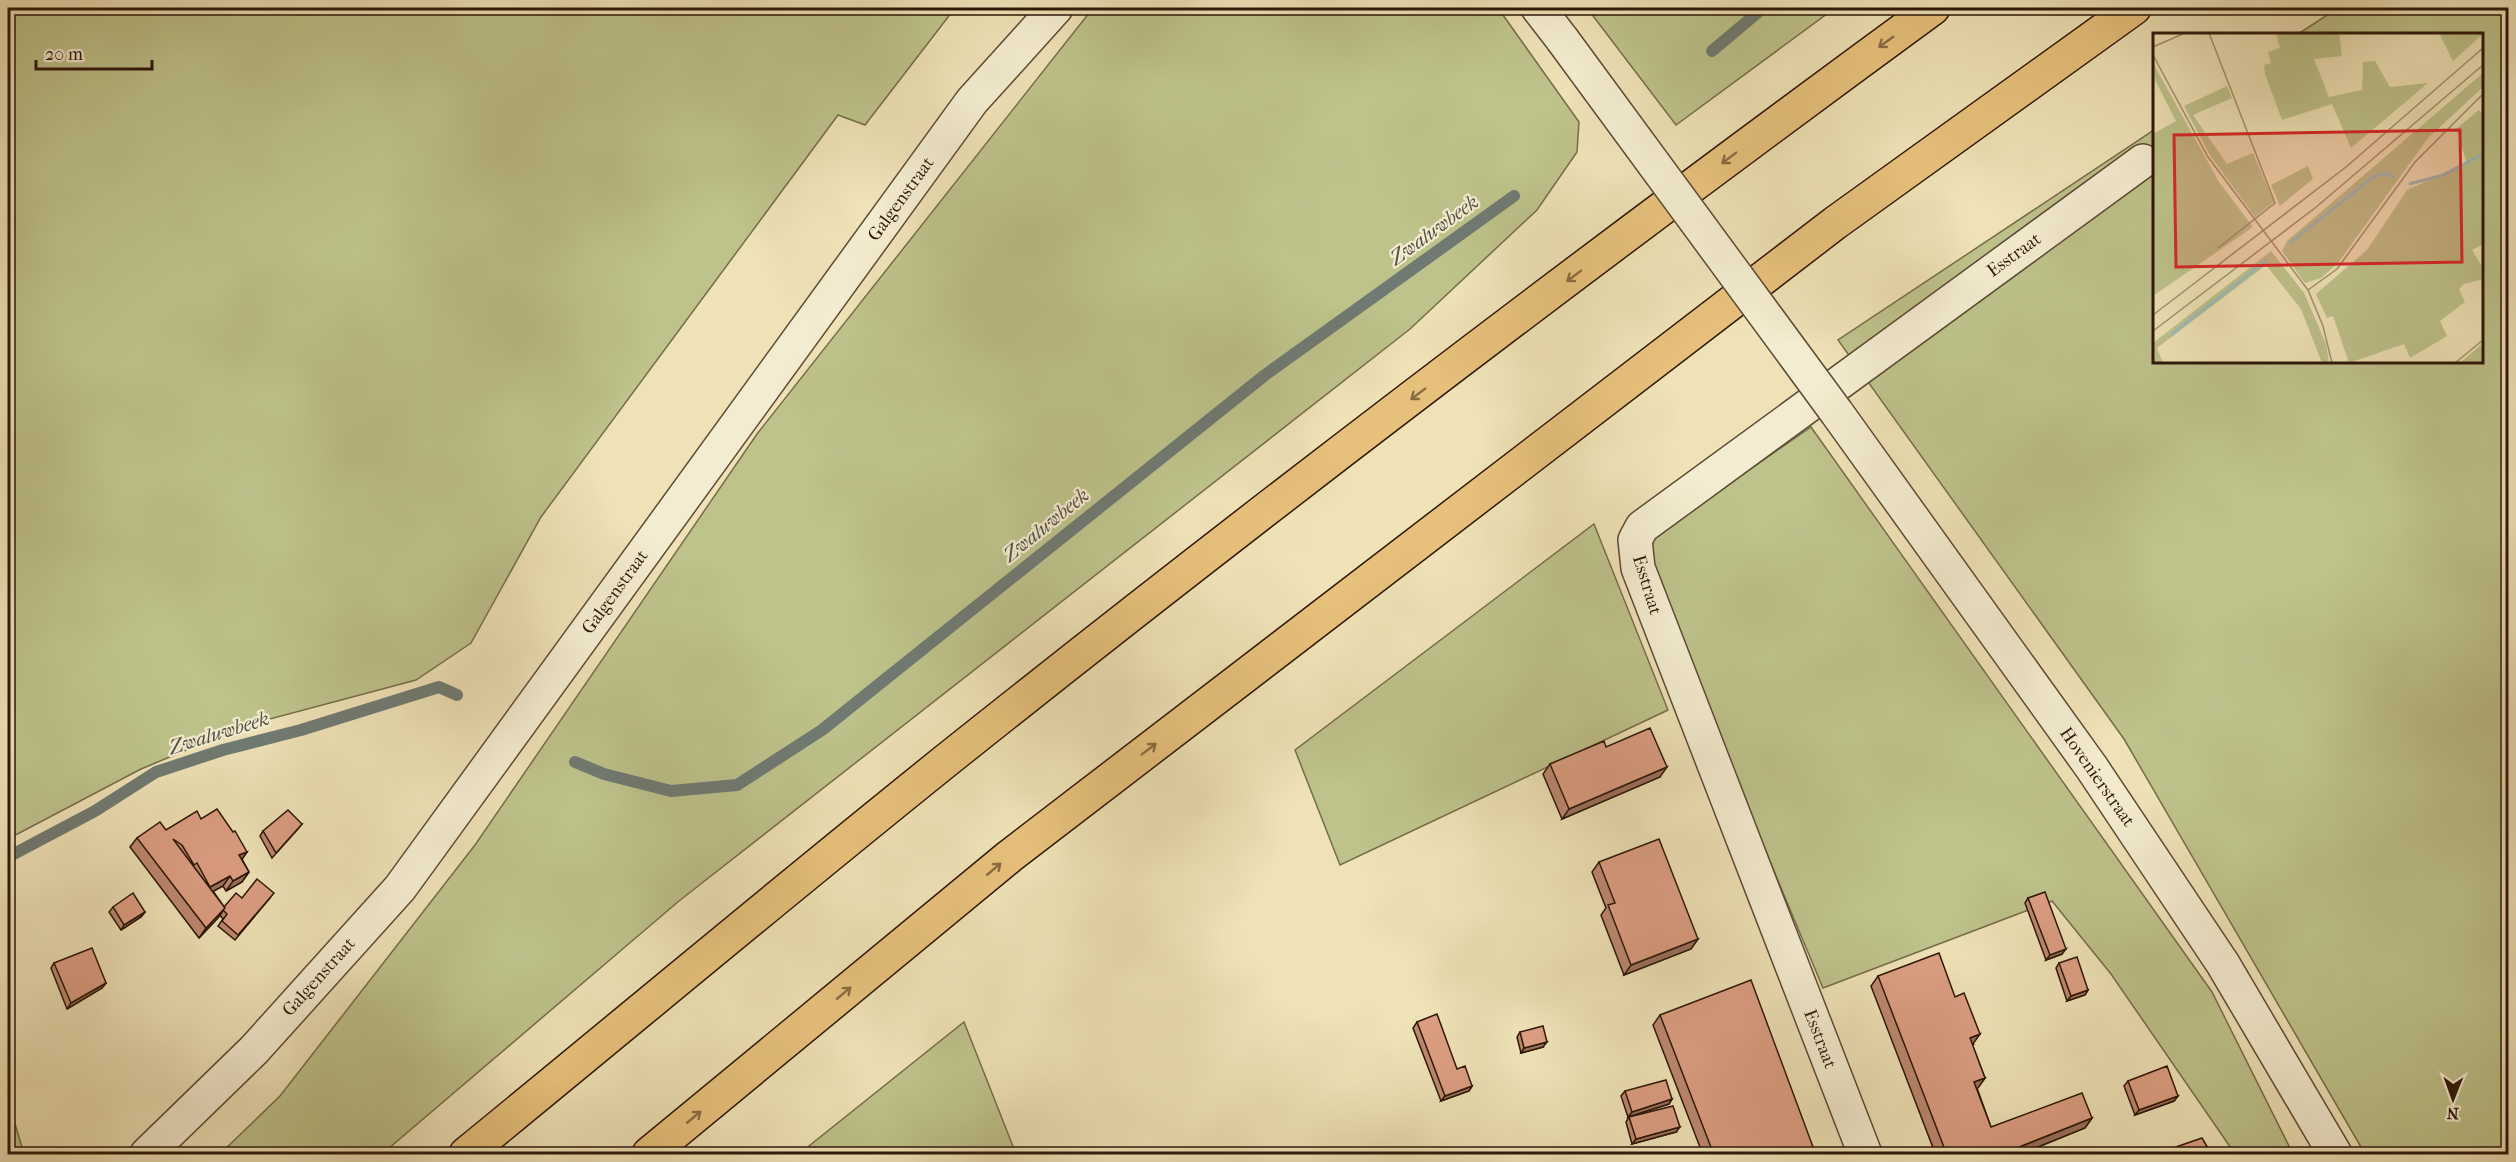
<svg xmlns="http://www.w3.org/2000/svg" width="2516" height="1162" font-family="'IM FELL French Canon',serif">
<style>
.green{fill:#bec28b;stroke:#766c4a;stroke-width:1.5}
.lines{fill:none;stroke-linecap:round;stroke-linejoin:round}
.stream{stroke:#707a72;stroke-width:12}
.minor-casing{stroke:#5d4a34;stroke-width:36}
.motorway-casing{stroke:#2d1708;stroke-width:36}
.minor{stroke:#f4ecd0;stroke-width:33}
.motorway{stroke:#e7c17b;stroke-width:33}
.minor-bridge-casing{stroke:#5d4a34;stroke-width:36;stroke-linecap:butt}
.minor-bridge{stroke:#f4ecd0;stroke-width:33}
.wall{fill:#bd8870;stroke:#2d1708;stroke-width:1.5}
.shaded-wall{fill:#9a6f5b;stroke:#2d1708;stroke-width:1.5}
.building{fill:#dc9e82;stroke:#2d1708;stroke-width:1.5}
.oneway{stroke:#8a6c42}
.labels{text-anchor:middle;dominant-baseline:central;stroke-width:4.5;stroke-linejoin:round;paint-order:stroke}
.street-label{font-size:18px;fill:#2d1708;stroke:#f4ecd0}
.water-label{font-size:20px;font-style:italic;fill:#545146;stroke:#f4ecd0}
.inset-river{fill:none;stroke:#9dbcb8;stroke-width:3}
.inset-road{fill:none;stroke:#a19170;stroke-width:1.5}
.view{fill:#d62828;fill-opacity:0.15;stroke:#d62828;stroke-width:3}
.inset-edge{fill:none;stroke:#2d1708;stroke-width:3}
</style>
<rect width="100%" height="100%" fill="#eee2b6"/>
<filter id="stains"><feTurbulence type="fractalNoise" baseFrequency=".00333" numOctaves="4"/><feColorMatrix values="0 0 0 0 .2 0 0 0 0 .09 0 0 0 0 .02 0 0 0 .5 -.17"/></filter>
<radialGradient id="worn" r=".72"><stop offset=".6" stop-color="#630" stop-opacity="0"/><stop offset="1" stop-color="#630" stop-opacity=".3"/></radialGradient>
<!-- green -->
<path class="green" d="M 8,8 L 955,8 L 865,125 L 838,115 L 541,517 L 471,643 L 416,680 L 244,726 L 141,769 L 8,839 Z
M 1093,8 L 1498,8 L 1579,122 L 1577,152 L 1537,210 L 1410,329 L 679,901 L 382,1154 L 220,1154 L 280,1096 L 475,845 L 757,434 Z
M 1587,8 L 1835,8 L 1676,125 Z
M 2338,8 L 2508,8 L 2508,1154 L 2365,1154 L 2124,739 L 1838,340 L 2154,130 L 2154,362 L 2482,362 L 2482,34 L 2298,34 Z
M 1811,427 L 2212,992 L 2293,1154 L 2235,1154 L 2111,974 L 2052,901 L 1823,988 L 1642,557 L 1642,544 Z
M 1594,524 L 1668,710 L 1340,865 L 1295,750 Z
M 964,1022 L 1016,1154 L 799,1154 Z
M 8,1100 L 24,1154 L 8,1154 Z"/>
<g class="lines">
<!-- stream -->
<path class="stream" d="M 1712,51 L 1763,8
M 575,762 L 604,774 L 671,791 L 737,785 L 822,730 L 1265,375 L 1514,196
M 8,857 L 95,811 L 156,772 L 223,750 L 301,730 L 439,687 L 457,695"/>
<defs>
<path id="minor" d="M 1538,8 L 1562,39
M 1837,413 L 2092,768 L 2223,964 L 2335,1154
M 147,1154 L 254,1050 L 400,888 L 972,101 L 1056,8
M 1865,1154 L 1638,568 L 1635,540 L 1642,527 L 2143,161"/>
<path id="motorway" d="M 466,1154 C 630,1020 793,883 958,751 C 1278,496 1604,249 1933,8
M 649,1154 L 1010,856 L 1835,223 L 2134,8"/>
</defs>
<!-- minor casing -->
<use href="#minor" class="minor-casing"/>
<!-- motorway casing -->
<use href="#motorway" class="motorway-casing"/>
<!-- minor -->
<use href="#minor" class="minor"/>
<!-- motorway -->
<use href="#motorway" class="motorway"/>
<defs>
<path id="minor-bridge" d="M 1562,39 L 1837,413"/>
</defs>
<!-- minor-bridge casing -->
<use href="#minor-bridge" class="minor-bridge-casing"/>
<!-- minor-bridge -->
<use href="#minor-bridge" class="minor-bridge"/>
</g>
<!-- wall -->
<path class="wall" d="M 1606,747 L 1660,777 L 1562,819 L 1543,774 L 1550,764 Z
M 201,819 L 247,852 L 242,859 L 249,872 L 242,882 L 226,891 L 223,886 L 213,891 L 224,907 L 242,898 L 270,898 L 235,940 L 218,926 L 223,919 L 220,915 L 199,938 L 130,847 L 137,838 L 166,830 Z
M 302,824 L 298,829 L 272,858 L 260,836 L 263,831 Z
M 1599,862 L 1698,939 L 1691,949 L 1624,975 L 1601,915 L 1606,908 L 1592,872 Z
M 2028,898 L 2062,954 L 2046,960 L 2025,903 Z
M 113,907 L 145,912 L 141,917 L 121,930 L 109,912 Z
M 54,963 L 106,983 L 102,988 L 67,1009 L 51,968 Z
M 2059,963 L 2088,990 L 2085,995 L 2067,1001 L 2056,968 Z
M 1878,976 L 1973,1044 L 1972,1044 L 1985,1078 L 1977,1088 L 1991,1127 L 2092,1118 L 2085,1128 L 2018,1155 L 1931,1155 L 1935,1153 L 1871,986 Z
M 1660,1015 L 1816,1155 L 1703,1155 L 1653,1025 Z
M 1417,1022 L 1472,1086 L 1469,1091 L 1441,1101 L 1413,1028 Z
M 1520,1032 L 1543,1047 L 1521,1053 L 1517,1037 Z
M 2128,1081 L 2178,1096 L 2174,1101 L 2135,1115 L 2124,1086 Z
M 1625,1091 L 1672,1099 L 1669,1104 L 1628,1117 L 1621,1096 Z
M 1629,1117 L 1676,1132 L 1632,1144 L 1626,1122 Z"/>
<!-- shaded-wall -->
<path class="shaded-wall" d="M 1667,767 L 1660,777 L 1562,819 L 1569,809 Z
M 247,852 L 240,862 L 239,855 Z
M 249,872 L 242,882 L 226,891 L 233,881 Z
M 230,876 L 223,886 L 203,897 L 210,887 Z
M 225,908 L 218,918 L 199,938 L 206,928 Z
M 145,912 L 141,917 L 121,930 L 124,925 Z
M 1698,939 L 1691,949 L 1624,975 L 1631,965 Z
M 2066,949 L 2062,954 L 2046,960 L 2050,955 Z
M 106,983 L 102,988 L 67,1009 L 71,1003 Z
M 2088,990 L 2085,995 L 2067,1001 L 2071,996 Z
M 1980,1034 L 1973,1044 L 1963,1048 L 1970,1038 Z
M 1547,1042 L 1543,1047 L 1521,1053 L 1524,1048 Z
M 1985,1078 L 1978,1088 L 1967,1092 L 1974,1082 Z
M 1472,1086 L 1469,1091 L 1441,1101 L 1445,1096 Z
M 2178,1096 L 2174,1101 L 2135,1115 L 2139,1110 Z
M 1672,1099 L 1669,1104 L 1628,1117 L 1632,1112 Z
M 2092,1118 L 2085,1128 L 2018,1155 L 1999,1155 Z
M 1680,1127 L 1676,1132 L 1632,1144 L 1636,1139 Z"/>
<!-- building -->
<path class="building" d="M 1650,728 L 1667,767 L 1569,809 L 1550,764 L 1604,741 L 1606,747 Z
M 217,809 L 233,832 L 235,831 L 247,852 L 239,855 L 249,872 L 233,881 L 230,876 L 210,887 L 197,863 L 194,865 L 182,845 L 173,839 L 225,908 L 206,928 L 137,838 L 160,822 L 166,830 L 197,811 L 201,819 Z
M 288,810 L 302,824 L 276,853 L 263,831 Z
M 1659,839 L 1698,939 L 1631,965 L 1608,905 L 1615,903 L 1599,862 Z
M 257,879 L 274,893 L 238,935 L 222,921 L 227,914 L 223,910 L 225,908 L 224,907 L 236,893 L 242,898 Z
M 2045,892 L 2066,949 L 2050,955 L 2028,898 Z
M 133,893 L 145,912 L 124,925 L 113,907 Z
M 92,948 L 106,983 L 71,1003 L 54,963 Z
M 1939,953 L 1955,997 L 1964,993 L 1980,1034 L 1970,1038 L 1985,1078 L 1974,1082 L 1991,1127 L 2082,1093 L 2092,1118 L 1999,1155 L 1947,1155 L 1878,976 Z
M 2077,957 L 2088,990 L 2071,996 L 2059,963 Z
M 1751,980 L 1816,1155 L 1714,1155 L 1660,1015 Z
M 1437,1014 L 1457,1069 L 1465,1066 L 1472,1086 L 1445,1096 L 1417,1022 Z
M 1543,1026 L 1547,1042 L 1524,1048 L 1520,1032 Z
M 2167,1066 L 2178,1096 L 2139,1110 L 2128,1081 Z
M 1666,1080 L 1672,1099 L 1632,1112 L 1625,1091 Z
M 1673,1106 L 1680,1127 L 1636,1139 L 1629,1117 Z
M 2202,1138 L 2212,1155 L 2151,1155 L 2168,1148 L 2170,1153 L 2177,1149 L 2176,1147 Z
M 1940,1151 L 1942,1155 L 1931,1155 Z"/>
<!-- one-way arrows -->
<defs><path id="oneway-shaft" d="M-6 0H5M1.5-3L5.5 0L1.5 3" fill="none" stroke-width="1.6" stroke-linecap="round" stroke-linejoin="round" transform="scale(1.5)"/></defs>
<g class="oneway">
<use href="#oneway-shaft" transform="translate(1886 42) rotate(144)"/>
<use href="#oneway-shaft" transform="translate(1729 158) rotate(143)"/>
<use href="#oneway-shaft" transform="translate(1574 276) rotate(143)"/>
<use href="#oneway-shaft" transform="translate(1418 394) rotate(143)"/>
<use href="#oneway-shaft" transform="translate(1149 749) rotate(-37)"/>
<use href="#oneway-shaft" transform="translate(994 869) rotate(-40)"/>
<use href="#oneway-shaft" transform="translate(844 993) rotate(-40)"/>
<use href="#oneway-shaft" transform="translate(694 1117) rotate(-40)"/>
</g>
<g class="labels">
<!-- street labels -->
<g class="street-label">
<text transform="translate(901 199) rotate(-54)">Galgenstraat</text>
<text transform="translate(2014 255) rotate(-36)">Esstraat</text>
<text transform="translate(1647 585) rotate(73)">Esstraat</text>
<text transform="translate(615 592) rotate(-54)">Galgenstraat</text>
<text transform="translate(2097 777) rotate(55)">Hovenierstraat</text>
<text transform="translate(319 977) rotate(-48)">Galgenstraat</text>
<text transform="translate(1820 1039) rotate(69)">Esstraat</text>
</g>
<!-- water labels -->
<g class="water-label">
<text transform="translate(1434 230) rotate(-36)">Zwaluwbeek</text>
<text transform="translate(1046 525) rotate(-39)">Zwaluwbeek</text>
<text transform="translate(219 733) rotate(-17)">Zwaluwbeek</text>
</g>
</g>
<!-- overview -->
<g transform="translate(2153 33)">
<rect width="330" height="330" fill="#eee2b6"/>
<path d="M 123,0 L 186,0 L 189,23 L 161,26 L 176,64 L 209,57 L 210,29 L 222,28 L 237,54 L 275,50 L 198,115 L 179,71 L 129,87 L 112,41 L 111,32 L 118,30 L 115,19 L 127,15 ZM 286,0 L 330,0 L 330,1 L 300,28 ZM 0,30 L 66,149 L 100,194 L 0,263 L 0,101 L 23,88 L 0,43 ZM 330,40 L 330,54 L 275,105 L 185,230 L 168,245 L 152,250 L 129,218 L 134,208 ZM 74,53 L 79,65 L 40,82 L 74,131 L 100,120 L 121,169 L 102,184 L 56,121 L 31,73 ZM 326,77 L 330,82 L 330,211 L 319,217 L 330,235 L 330,246 L 311,251 L 306,256 L 312,269 L 287,288 L 294,303 L 257,325 L 251,311 L 196,330 L 180,283 L 174,285 L 163,261 L 214,217 L 254,157 L 314,130 L 303,96 ZM 155,133 L 160,146 L 127,173 L 118,152 ZM 118,218 L 151,260 L 173,311 L 176,330 L 169,330 L 148,276 L 113,232 L 4,315 L 10,330 L 0,330 L 0,310 ZM 330,310 L 330,330 L 307,330 Z" fill="#bec28b"/>
<path class="inset-river" d="M 256,151 L 290,142 L 330,121M 137,210 L 220,144 L 231,140 L 242,144M 18,302 L 114,227"/>
<path class="inset-road" d="M 56,0 L 122,170 L 65,215M 0,14 L 32,0M 0,22 L 55,124 L 155,257 L 170,293 L 179,330M 155,257 L 184,236 L 262,129 L 330,61M 0,282 L 193,134 L 330,15M 0,298 L 162,175 L 330,32M 302,330 L 330,307"/>
<path class="view" d="M 307,97 L 309,229 L 23,234 L 21,102 Z"/>
<rect width="330" height="330" class="inset-edge"/>
</g>
<!-- margin -->
<rect width="2516" height="1162" fill="none" stroke="#eee2b6" stroke-width="30"/>
<rect x="9" y="9" width="2498" height="1144" fill="none" stroke="#2d1708" stroke-width="3"/>
<rect x="15" y="15" width="2486" height="1132" fill="none" stroke="#2d1708" stroke-width="1.5"/>
<!-- north arrow -->
<g transform="translate(2453 1099) rotate(181)" stroke="#f4ecd0" stroke-width="4.5" paint-order="stroke">
<path d="M0-4.5L10 22L0 15L-10 22Z" fill="#2d1708"/>
<text y="-9" font-size="16" font-weight="bold" text-anchor="middle" fill="#2d1708">N</text>
</g>
<!-- scale -->
<path d="M36 60v9h116v-9" fill="none" stroke="#2d1708" stroke-width="3"/>
<text x="45" y="60" font-size="18" fill="#2d1708" stroke="#f4ecd0" stroke-width="4.5" paint-order="stroke">20 m</text>
<rect width="100%" height="100%" filter="url(#stains)"/>
<rect width="100%" height="100%" fill="url(#worn)"/>
</svg>
